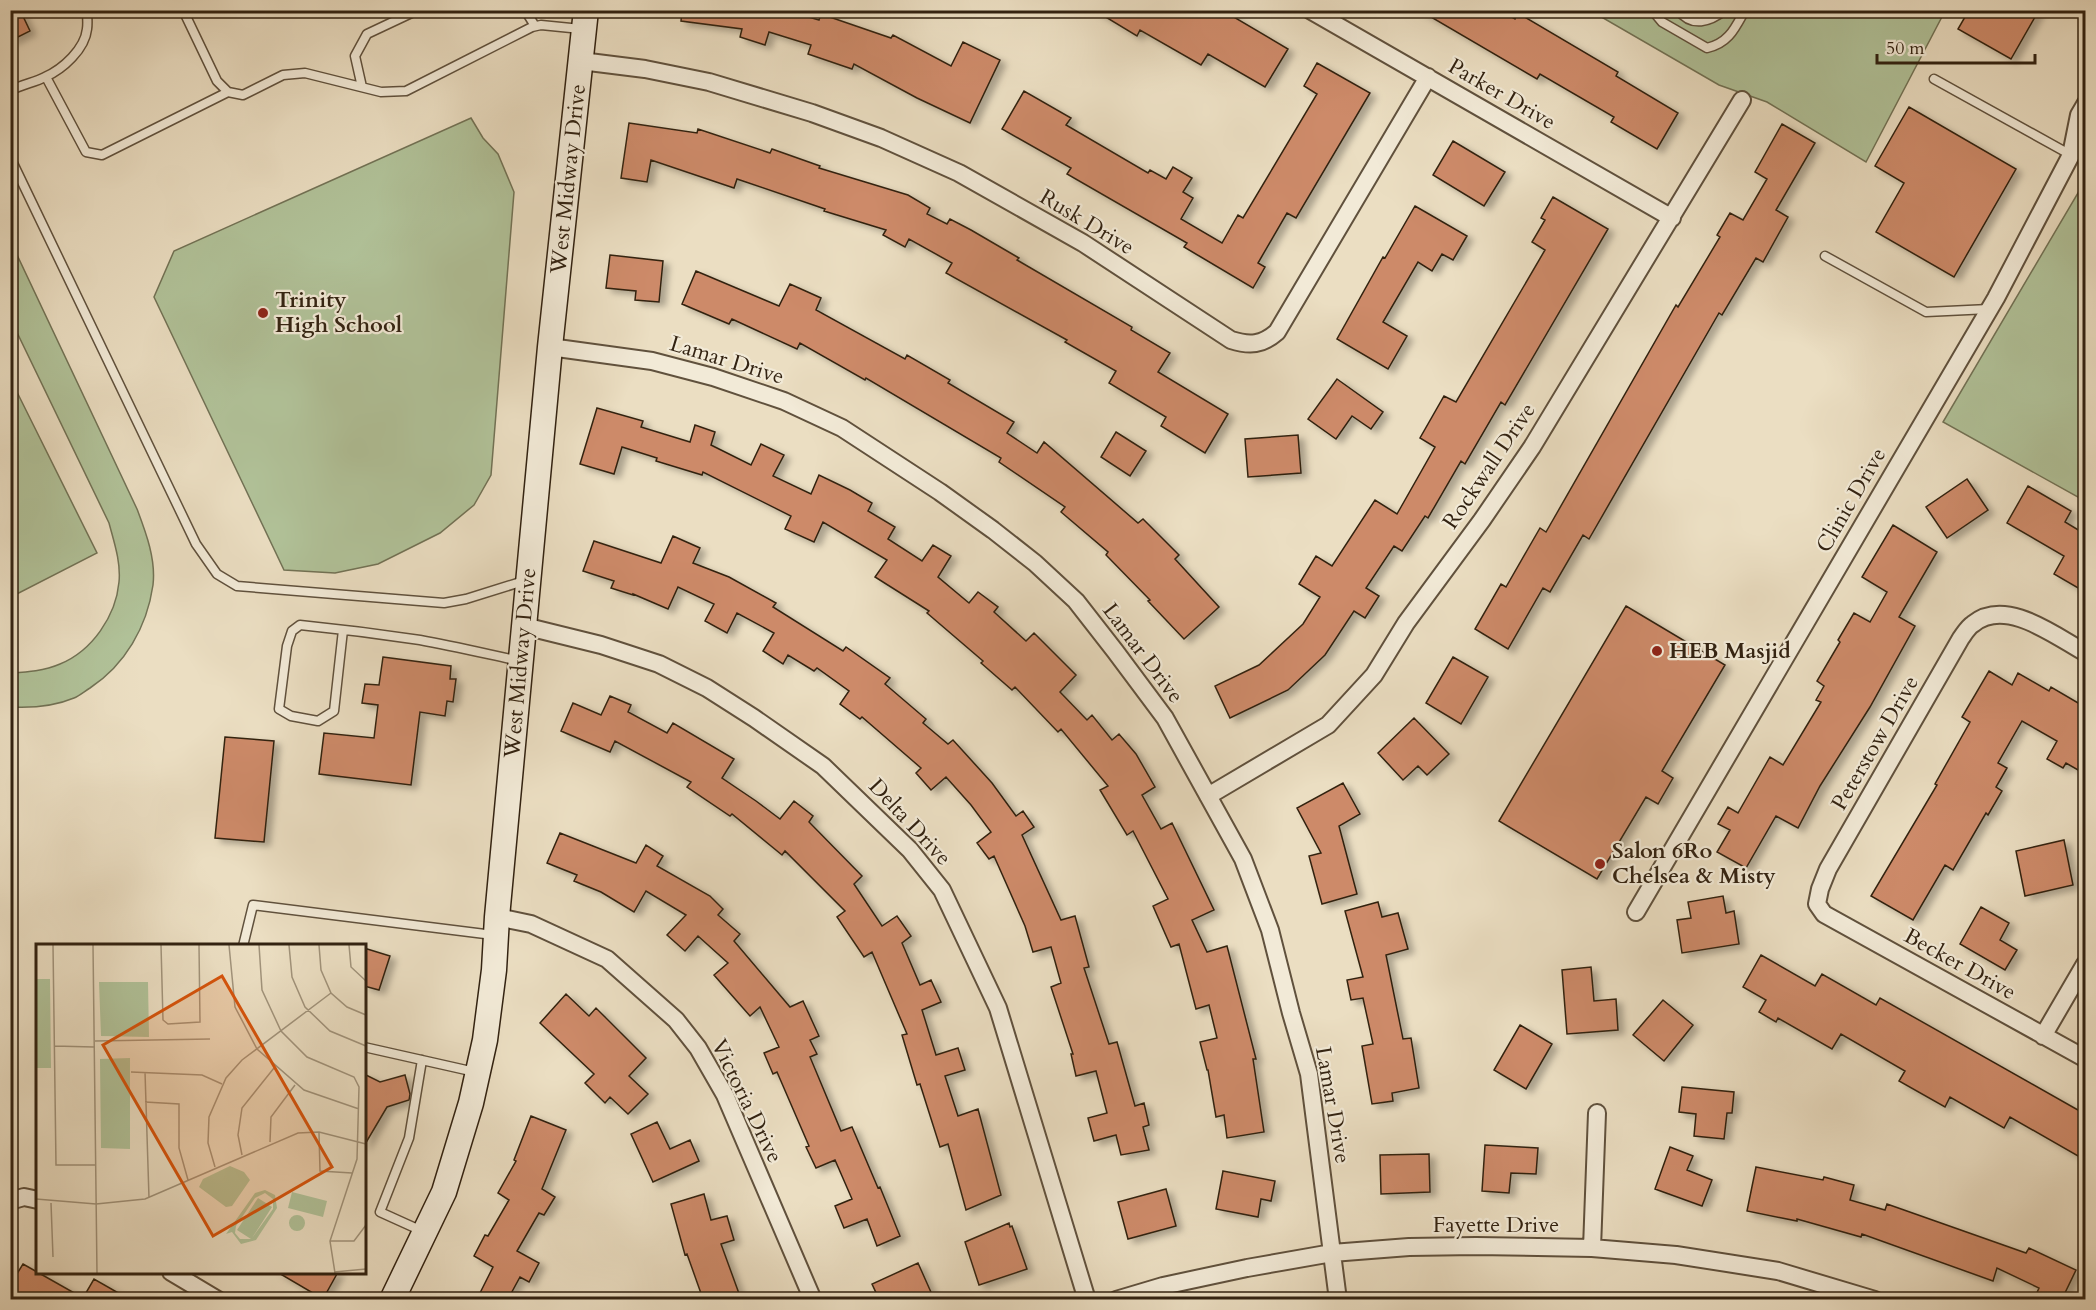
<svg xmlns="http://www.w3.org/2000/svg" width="2096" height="1310" font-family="Cardo,serif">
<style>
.green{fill:#b1c299;stroke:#727255;stroke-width:1.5}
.building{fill:#cd8a69;stroke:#322211;stroke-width:1.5;filter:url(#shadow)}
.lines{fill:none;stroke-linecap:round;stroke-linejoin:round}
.lane-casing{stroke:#60513d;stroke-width:11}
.street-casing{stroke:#60513d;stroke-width:20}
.secondary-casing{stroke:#322211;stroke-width:27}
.lane{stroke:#f2ead7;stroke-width:8}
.street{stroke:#f2ead7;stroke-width:16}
.secondary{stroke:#f2ead7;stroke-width:24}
.poi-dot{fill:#8f2418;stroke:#f2ead7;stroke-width:2}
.labels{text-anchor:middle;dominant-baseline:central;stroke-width:4.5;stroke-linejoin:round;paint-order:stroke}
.street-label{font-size:22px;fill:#322211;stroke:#f2ead7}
.poi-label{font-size:22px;font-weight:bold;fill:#322211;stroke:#f2ead7;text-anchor:start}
.inset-road{fill:none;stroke:#a1937b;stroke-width:1.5}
.view{fill:#d6540c;fill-opacity:0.15;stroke:#d6540c;stroke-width:3}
.inset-edge{fill:none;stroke:#322211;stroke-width:3}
</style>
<defs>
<filter id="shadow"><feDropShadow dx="6" dy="4" stdDeviation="3" flood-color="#0004"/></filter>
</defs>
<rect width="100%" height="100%" fill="#ebdec2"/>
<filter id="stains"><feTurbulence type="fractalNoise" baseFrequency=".00333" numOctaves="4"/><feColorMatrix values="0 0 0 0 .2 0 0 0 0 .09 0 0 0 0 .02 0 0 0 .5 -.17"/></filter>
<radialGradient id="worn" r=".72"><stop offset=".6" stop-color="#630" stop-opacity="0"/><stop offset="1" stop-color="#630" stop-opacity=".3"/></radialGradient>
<!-- green -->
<path class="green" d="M 1591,11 L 1945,11 L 1866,162 L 1767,102 L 1719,85 Z
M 471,118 L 483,138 L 498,154 L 514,192 L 491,475 L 474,505 L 440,533 L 378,564 L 335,573 L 284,570 L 154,297 L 174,251 Z
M 2085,181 L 2085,501 L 1943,422 Z
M 10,240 L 137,509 C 146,533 156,559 153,585 C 147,627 125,665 90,688 C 85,691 79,696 74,698 C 55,706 31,708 11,707 L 11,673 C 27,672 44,671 60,664 C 92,651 116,616 119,582 C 121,562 114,542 109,523 L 11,320 Z
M 10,378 L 97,553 L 11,597 L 10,597 Z"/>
<!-- building -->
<path class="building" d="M 10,10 L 20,10 L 30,31 L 10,41 Z
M 682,10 L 785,10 L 819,20 L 821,14 L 891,38 L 893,35 L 951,66 L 963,42 L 1000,60 L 970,123 L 917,98 L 854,64 L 852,69 L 808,54 L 811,45 L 769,32 L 765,45 L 740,37 L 742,29 L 681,21 Z
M 1094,10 L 1189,10 L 1200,17 L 1204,10 L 1222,10 L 1288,49 L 1265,87 L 1208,54 L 1201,65 L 1140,30 L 1137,36 Z
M 1419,10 L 1500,10 L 1515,19 L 1518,13 L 1618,72 L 1616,76 L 1678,113 L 1657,149 L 1611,122 L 1614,117 L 1540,74 L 1537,79 Z
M 1969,10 L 2039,10 L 2011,59 L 1958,29 Z
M 1317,63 L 1370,93 L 1296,218 L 1287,213 L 1258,263 L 1265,267 L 1253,288 L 1184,247 L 1187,243 L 1067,174 L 1071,168 L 1002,129 L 1024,91 L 1071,118 L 1066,125 L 1148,173 L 1150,170 L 1166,179 L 1173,167 L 1192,178 L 1183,192 L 1193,198 L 1181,219 L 1222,243 L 1238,215 L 1243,218 L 1317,94 L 1304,86 Z
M 1909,107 L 2016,169 L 1954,277 L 1876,232 L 1904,183 L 1875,166 Z
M 629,123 L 697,133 L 698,129 L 770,153 L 772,149 L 820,166 L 819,168 L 908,195 L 930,208 L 927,214 L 947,224 L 950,219 L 971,230 L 1019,258 L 1017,260 L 1132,327 L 1131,330 L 1170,353 L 1158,372 L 1228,414 L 1205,453 L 1161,426 L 1166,417 L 1109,383 L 1116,371 L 1065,342 L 1067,340 L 946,273 L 952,263 L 909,239 L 905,247 L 883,235 L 886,230 L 824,211 L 825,209 L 737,179 L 734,188 L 651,160 L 647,182 L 621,178 Z
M 1782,124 L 1815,143 L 1776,210 L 1788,217 L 1763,262 L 1756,258 L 1722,315 L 1719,313 L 1589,539 L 1583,535 L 1550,592 L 1543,588 L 1508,649 L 1475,629 L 1501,584 L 1506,587 L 1540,528 L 1546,532 L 1676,305 L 1678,307 L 1720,237 L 1717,235 L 1730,213 L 1743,220 L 1767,179 L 1755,172 Z
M 1453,141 L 1505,172 L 1484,206 L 1433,175 Z
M 1553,197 L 1608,229 L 1505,405 L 1501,402 L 1465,464 L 1461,461 L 1428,518 L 1425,516 L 1402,551 L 1394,546 L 1366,588 L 1379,596 L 1365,618 L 1354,611 L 1325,655 L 1288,690 L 1230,718 L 1215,686 L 1259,665 L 1303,624 L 1320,597 L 1299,584 L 1316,556 L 1332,566 L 1375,500 L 1397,514 L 1435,447 L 1420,438 L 1444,396 L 1456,402 L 1545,250 L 1532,242 L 1545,220 L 1541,218 Z
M 1415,206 L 1467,236 L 1453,260 L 1442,254 L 1432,271 L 1418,262 L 1383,322 L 1407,336 L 1388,369 L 1337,339 L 1383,257 L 1385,258 Z
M 610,255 L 663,261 L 659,302 L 635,300 L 636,291 L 606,288 Z
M 696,271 L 779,306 L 790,284 L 821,298 L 816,310 L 905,359 L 907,355 L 950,380 L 948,383 L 1014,422 L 1007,433 L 1037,453 L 1044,442 L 1138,523 L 1143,519 L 1179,555 L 1175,559 L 1219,607 L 1184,639 L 1148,601 L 1150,600 L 1106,555 L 1108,552 L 1061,512 L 1065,507 L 999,462 L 1001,458 L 866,378 L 865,380 L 800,343 L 797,349 L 732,319 L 729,324 L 682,304 Z
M 1337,379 L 1383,412 L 1371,429 L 1352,416 L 1336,439 L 1308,419 Z
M 597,408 L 643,421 L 641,427 L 690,442 L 695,425 L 715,432 L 711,445 L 751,465 L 761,444 L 784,455 L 773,476 L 811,494 L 819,475 L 850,490 L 872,503 L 868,511 L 895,527 L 888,539 L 922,561 L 933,545 L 951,556 L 938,577 L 969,603 L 978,592 L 998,607 L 994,612 L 1026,641 L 1034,633 L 1076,675 L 1060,692 L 1087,720 L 1092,715 L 1112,740 L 1119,734 L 1136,754 L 1155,787 L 1142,795 L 1161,829 L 1172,823 L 1214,910 L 1192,920 L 1207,952 L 1227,946 L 1256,1059 L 1253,1059 L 1264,1132 L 1227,1138 L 1224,1115 L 1216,1117 L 1208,1070 L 1207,1070 L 1200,1042 L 1217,1038 L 1209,1005 L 1196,1009 L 1179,944 L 1171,947 L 1153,906 L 1168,899 L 1133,831 L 1127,835 L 1100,790 L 1108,786 L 1061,729 L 1058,732 L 1015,687 L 1012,690 L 981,663 L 983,661 L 927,613 L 929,611 L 875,577 L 887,560 L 823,522 L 814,542 L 785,529 L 791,516 L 703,472 L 702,475 L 656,461 L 657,458 L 622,447 L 614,474 L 580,464 Z
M 1116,432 L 1146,451 L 1130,476 L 1101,457 Z
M 1298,435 L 1301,473 L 1248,477 L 1245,439 Z
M 1967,479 L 1988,510 L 1947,538 L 1926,507 Z
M 2028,486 L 2071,511 L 2065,522 L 2085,534 L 2085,592 L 2054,574 L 2064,556 L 2007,523 Z
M 1893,525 L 1937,552 L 1899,617 L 1915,626 L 1870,707 L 1820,786 L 1798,828 L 1776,816 L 1746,868 L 1717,852 L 1730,830 L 1718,824 L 1728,807 L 1738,813 L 1770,757 L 1783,765 L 1821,702 L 1816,700 L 1824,686 L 1817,681 L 1840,642 L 1838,640 L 1854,613 L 1870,622 L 1887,592 L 1862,577 Z
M 673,536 L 700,548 L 693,563 L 729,577 L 776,603 L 773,607 L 843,651 L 846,647 L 890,678 L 885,684 L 926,719 L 923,723 L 948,744 L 953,740 L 992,783 L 1016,816 L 1023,811 L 1034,827 L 1022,835 L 1061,920 L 1075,916 L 1089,967 L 1084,968 L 1109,1044 L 1117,1042 L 1135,1106 L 1144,1103 L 1149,1125 L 1143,1127 L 1149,1150 L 1121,1155 L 1116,1135 L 1094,1141 L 1088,1118 L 1107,1113 L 1096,1071 L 1076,1076 L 1071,1054 L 1073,1054 L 1051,987 L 1061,983 L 1051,947 L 1033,952 L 1025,926 L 994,856 L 989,859 L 977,843 L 991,832 L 971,805 L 946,777 L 931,790 L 916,773 L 921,768 L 862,717 L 860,719 L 840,704 L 849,691 L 817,668 L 814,671 L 788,655 L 783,664 L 763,651 L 774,633 L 737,613 L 727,633 L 705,621 L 714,604 L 678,587 L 668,609 L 633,594 L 633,595 L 611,588 L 614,581 L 583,571 L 594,541 L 661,563 Z
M 1626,606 L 1725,665 L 1662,771 L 1673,778 L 1658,804 L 1646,797 L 1597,879 L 1499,821 Z
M 383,657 L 451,666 L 450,679 L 456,679 L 453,702 L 447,701 L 445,716 L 420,712 L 411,785 L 319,774 L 324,733 L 374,738 L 378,705 L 362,703 L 365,684 L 379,685 Z
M 1453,657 L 1488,677 L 1461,724 L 1426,703 Z
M 1989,671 L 2012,685 L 2018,673 L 2049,691 L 2051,687 L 2085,707 L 2085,774 L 2066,763 L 2063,768 L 2047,759 L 2057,741 L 2022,721 L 1998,763 L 2007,768 L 1996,787 L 2002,791 L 1988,815 L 1986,813 L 1953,870 L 1945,865 L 1913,920 L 1871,896 L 1937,785 L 1935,784 L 1970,722 L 1962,717 Z
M 610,696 L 631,705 L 628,712 L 667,733 L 673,723 L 734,759 L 722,778 L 756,801 L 780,819 L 794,801 L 813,816 L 809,822 L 862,876 L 854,884 L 882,926 L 897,916 L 911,936 L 902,943 L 920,985 L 931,980 L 941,1002 L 922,1010 L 936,1055 L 958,1048 L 965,1070 L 945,1076 L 958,1116 L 978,1109 L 1001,1195 L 966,1210 L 948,1144 L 940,1147 L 920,1084 L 917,1085 L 902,1035 L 907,1034 L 872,952 L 864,957 L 837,917 L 845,911 L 785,851 L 782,855 L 732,814 L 730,816 L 687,787 L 691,782 L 615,741 L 610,752 L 561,731 L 573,703 L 601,715 Z
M 1414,718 L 1449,754 L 1427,775 L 1418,766 L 1403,780 L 1378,753 Z
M 225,737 L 274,741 L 264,842 L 215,838 Z
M 1343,783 L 1360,814 L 1339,826 L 1357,894 L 1322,904 L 1309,856 L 1321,853 L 1297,808 Z
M 560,833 L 636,863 L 646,845 L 663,856 L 657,866 L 710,896 L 723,909 L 718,915 L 740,934 L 734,941 L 790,1007 L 803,1001 L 819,1036 L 810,1040 L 817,1054 L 810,1057 L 841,1131 L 852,1127 L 878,1188 L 880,1187 L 900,1236 L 877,1246 L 867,1219 L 844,1228 L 835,1206 L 852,1199 L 835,1160 L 816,1168 L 806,1147 L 809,1146 L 777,1072 L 773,1074 L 764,1053 L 779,1047 L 760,1007 L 750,1016 L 714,975 L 728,963 L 698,936 L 685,951 L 667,935 L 686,915 L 646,891 L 634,912 L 601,892 L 574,881 L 577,875 L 547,863 Z
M 2064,840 L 2073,885 L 2025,896 L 2016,851 Z
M 1723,896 L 1726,913 L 1734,911 L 1739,944 L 1682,953 L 1677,920 L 1691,918 L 1688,902 Z
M 1378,902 L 1382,917 L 1398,913 L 1408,949 L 1386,955 L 1403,1039 L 1411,1038 L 1419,1088 L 1392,1093 L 1393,1101 L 1372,1104 L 1362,1046 L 1373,1044 L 1363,998 L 1351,1000 L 1347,980 L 1363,977 L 1345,911 Z
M 1981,907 L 2009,923 L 2000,940 L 2017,950 L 2005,970 L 1960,944 Z
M 364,948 L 390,956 L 379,990 L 364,986 Z
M 1761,955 L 1815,986 L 1822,974 L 1876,1005 L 1880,998 L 2085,1114 L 2085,1160 L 2010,1117 L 2004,1128 L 1950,1097 L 1945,1107 L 1899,1081 L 1905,1071 L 1841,1034 L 1832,1049 L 1778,1018 L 1776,1022 L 1759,1012 L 1766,1000 L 1743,987 Z
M 1591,967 L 1594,1001 L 1616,999 L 1618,1030 L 1567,1034 L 1562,970 Z
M 566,994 L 589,1016 L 596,1008 L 646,1058 L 629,1076 L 648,1094 L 628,1114 L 610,1097 L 605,1103 L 585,1083 L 594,1074 L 540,1023 Z
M 1663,1000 L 1693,1025 L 1664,1061 L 1633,1035 Z
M 1520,1025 L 1552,1044 L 1526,1089 L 1494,1070 Z
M 364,1074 L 380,1082 L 405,1075 L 410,1094 L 409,1100 L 387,1107 L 364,1146 Z
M 1682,1087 L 1734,1092 L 1732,1113 L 1727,1113 L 1724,1139 L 1694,1136 L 1696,1114 L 1679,1112 Z
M 531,1116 L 566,1130 L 542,1189 L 555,1197 L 544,1215 L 539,1213 L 517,1251 L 539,1263 L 529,1282 L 520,1277 L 508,1299 L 477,1299 L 493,1267 L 474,1256 L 485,1235 L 488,1236 L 509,1200 L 498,1193 L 516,1161 L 514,1160 Z
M 657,1122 L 670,1149 L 690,1140 L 699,1161 L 653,1182 L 631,1134 Z
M 1485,1145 L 1538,1148 L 1536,1174 L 1511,1173 L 1509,1193 L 1482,1191 Z
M 1670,1147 L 1693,1156 L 1687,1170 L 1712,1180 L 1702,1206 L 1655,1189 Z
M 1429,1154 L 1430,1192 L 1381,1194 L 1380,1155 Z
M 1756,1167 L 1823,1180 L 1824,1177 L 1854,1185 L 1850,1200 L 1885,1210 L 1887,1204 L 2026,1253 L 2029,1248 L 2076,1270 L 2062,1299 L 2034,1299 L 2039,1288 L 1997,1268 L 1993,1281 L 1862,1234 L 1861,1237 L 1797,1219 L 1797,1221 L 1747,1211 Z
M 1223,1171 L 1275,1181 L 1271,1201 L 1261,1199 L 1258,1217 L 1216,1209 Z
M 1166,1189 L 1176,1226 L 1128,1239 L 1118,1202 Z
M 704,1194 L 711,1220 L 727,1216 L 734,1240 L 721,1244 L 741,1299 L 703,1299 L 687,1254 L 685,1255 L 671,1204 Z
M 1009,1223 L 1010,1227 L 1012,1226 L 1027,1269 L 979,1285 L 965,1242 Z
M 918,1263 L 934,1299 L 879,1299 L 872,1284 Z
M 23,1264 L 83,1298 L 94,1279 L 129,1299 L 10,1299 L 10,1285 Z
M 277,1272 L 338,1272 L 323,1299 Z"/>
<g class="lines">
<defs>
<path id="lane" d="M 183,10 L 217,81 L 228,92 L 243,95 L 283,75 L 305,73 L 381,92 L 406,91 L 532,27 L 541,25 L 581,29
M 525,10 L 535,26
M 1652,10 L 1662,22 L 1707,48 C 1729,43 1735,28 1745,10
M 1678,10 C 1692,28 1710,22 1725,10
M 46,77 L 86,152 L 102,155 L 228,92
M 1934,79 L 2071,155
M 362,87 L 355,56 L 367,34 L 418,10
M 10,91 C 22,84 34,83 45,77 C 63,69 85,49 87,29 C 88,23 87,17 87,10
M 10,157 L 196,544 L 217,574 L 237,586 L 444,603 L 466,599 L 527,580
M 1825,256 L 1926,312 L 1989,309
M 343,630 L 334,711 L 318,721 L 291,716 L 279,709 L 287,646 L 292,631 L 300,625 C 340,629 380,634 420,640 C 453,646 487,654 520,661
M 243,946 L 253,905 L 493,935
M 364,1047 L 475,1072
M 422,1231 L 380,1212 L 409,1138 L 422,1060"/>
<path id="street" d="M 1310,10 L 1672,218
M 581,61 L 645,69 L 709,82 L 812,113 L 881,138 L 959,173 L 1083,243 L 1231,340 C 1250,346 1262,345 1277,332 L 1428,77
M 550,347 L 652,361 L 713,377 L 784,401 L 842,428 L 940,492 L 993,530 L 1035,563 L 1076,601 L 1115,651 L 1165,718 L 1243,859 L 1270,930 L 1291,1013 L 1309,1074 L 1338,1300
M 524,626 L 601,645 L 659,664 L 707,688 L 754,718 L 823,766 L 910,850 L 942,890 L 998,1008 L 1087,1300
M 2086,653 C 2055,636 2006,597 1973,624 C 1968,627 1964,634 1961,638 L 1828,869 L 1820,889 L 1817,904 L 1824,914 L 2086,1059
M 1208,796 L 1328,725 L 1374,675 L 1406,623 L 1482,520 L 1532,447 L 1742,100
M 1636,912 L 1996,298 L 2071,155 L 2079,115 L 2086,103
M 497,917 L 531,924 L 607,959 L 676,1020 L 698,1048 L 725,1095 L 813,1300
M 2043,1036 L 2085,964
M 10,1201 L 24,1197 L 38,1200
M 1592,1248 L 1597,1113
M 171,1272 L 218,1300
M 1116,1300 L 1163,1286 L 1247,1268 L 1332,1253 L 1409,1247 L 1476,1246 L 1592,1248 L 1676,1255 L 1778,1271 L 1875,1300"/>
<path id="secondary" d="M 392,1300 L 444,1192 L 471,1103 L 485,1040 L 494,970 L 497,917 L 550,347 L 586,10"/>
</defs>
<!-- lane casing -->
<use href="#lane" class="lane-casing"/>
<!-- street casing -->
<use href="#street" class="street-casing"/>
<!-- secondary casing -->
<use href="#secondary" class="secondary-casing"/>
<!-- lane -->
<use href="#lane" class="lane"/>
<!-- street -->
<use href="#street" class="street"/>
<!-- secondary -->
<use href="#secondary" class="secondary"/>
</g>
<!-- markers -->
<g class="poi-dot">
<circle cx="263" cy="313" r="6"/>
<circle cx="1657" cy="651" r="6"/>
<circle cx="1600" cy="864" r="6"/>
</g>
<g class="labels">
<!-- street labels -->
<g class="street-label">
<text transform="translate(1502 94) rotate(30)">Parker Drive</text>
<text transform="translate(568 179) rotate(-84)">West Midway Drive</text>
<text transform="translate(1087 222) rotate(31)">Rusk Drive</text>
<text transform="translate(727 360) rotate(17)">Lamar Drive</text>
<text transform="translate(1489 466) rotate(-56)">Rockwall Drive</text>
<text transform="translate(1851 500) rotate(-60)">Clinic Drive</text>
<text transform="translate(1143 653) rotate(53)">Lamar Drive</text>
<text transform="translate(520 663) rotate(-85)">West Midway Drive</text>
<text transform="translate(1875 743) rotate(-60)">Peterstow Drive</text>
<text transform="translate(910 822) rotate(47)">Delta Drive</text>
<text transform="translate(1960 964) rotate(29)">Becker Drive</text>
<text transform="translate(747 1101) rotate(64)">Victoria Drive</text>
<text transform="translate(1333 1105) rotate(80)">Lamar Drive</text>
<text x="1496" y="1225">Fayette Drive</text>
</g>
<!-- poi labels -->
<g class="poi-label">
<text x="275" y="300">Trinity<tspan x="275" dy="25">High School</tspan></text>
<text x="1669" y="651">HEB Masjid</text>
<text x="1612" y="851">Salon 6Ro<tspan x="1612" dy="25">Chelsea &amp; Misty</tspan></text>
</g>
</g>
<!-- overview -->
<g transform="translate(36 944)">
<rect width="330" height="330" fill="#ebdec2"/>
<path d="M 0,35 L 14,35 L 15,124 L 0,124 ZM 63,38 L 112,38 L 113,93 L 65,92 ZM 94,114 L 94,205 L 65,204 L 64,115 ZM 194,222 L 208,228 L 214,236 L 196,262 L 190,263 L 163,243 L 167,235 ZM 229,246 L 239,251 L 241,264 L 220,296 L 205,300 L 196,288 L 190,290 L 219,249 ZM 229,249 L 237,255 L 237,265 L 216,294 L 236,263 L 222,254 L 201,286 L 215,295 L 204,295 L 199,289 L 200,282 L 219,254 ZM 256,248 L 291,257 L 287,273 L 252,264 ZM253 279a8 8 0 1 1 16 0a8 8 0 1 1-16 0Z" fill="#b1c299" fill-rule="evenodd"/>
<path class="inset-road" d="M 17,1 L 20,221 L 60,221M 57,1 L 61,329M 125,1 L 127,76 L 132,80 L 164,78 L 163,1M 193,1 L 199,63 L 221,105 L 268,146 L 323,165M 223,1 L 226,46 L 245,87 L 271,113 L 318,133 L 323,143 L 321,215 L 294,297 L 299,329M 253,1 L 256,33 L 269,63 L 294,87 L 330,102M 283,1 L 285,26 L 295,49 L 311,63 L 330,71M 313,1 L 315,23 L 330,37M 59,97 L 174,95M 18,102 L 58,103M 95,128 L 166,131 L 186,140M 109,128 L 113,254M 109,158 L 143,160 L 143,204 L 152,236M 283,189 L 284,227 L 316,229M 234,198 L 235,173 L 259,141M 206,211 L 202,191 L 206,164 L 238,124M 179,223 L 172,199 L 173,173 L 190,134 L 206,116 L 295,49M 0,255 L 60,260M 15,259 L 17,313M 60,260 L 109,255 L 262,189 L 283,188 L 330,200M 294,297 L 318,297 L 330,281M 298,328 L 330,325"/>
<path class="view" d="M 186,32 L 296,223 L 177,292 L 67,101 Z"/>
<rect width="330" height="330" class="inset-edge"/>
</g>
<!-- margin -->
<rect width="2096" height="1310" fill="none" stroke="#ebdec2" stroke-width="36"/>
<rect x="12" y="12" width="2072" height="1286" fill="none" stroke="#322211" stroke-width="3"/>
<rect x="18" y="18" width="2060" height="1274" fill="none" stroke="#322211" stroke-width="1.5"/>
<!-- scale -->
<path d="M1877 54v9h158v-9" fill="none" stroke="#322211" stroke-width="3"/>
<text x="1886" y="54" font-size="18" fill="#322211" stroke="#f2ead7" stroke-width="4.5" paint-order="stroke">50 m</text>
<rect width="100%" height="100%" filter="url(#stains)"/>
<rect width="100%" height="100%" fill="url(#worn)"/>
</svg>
